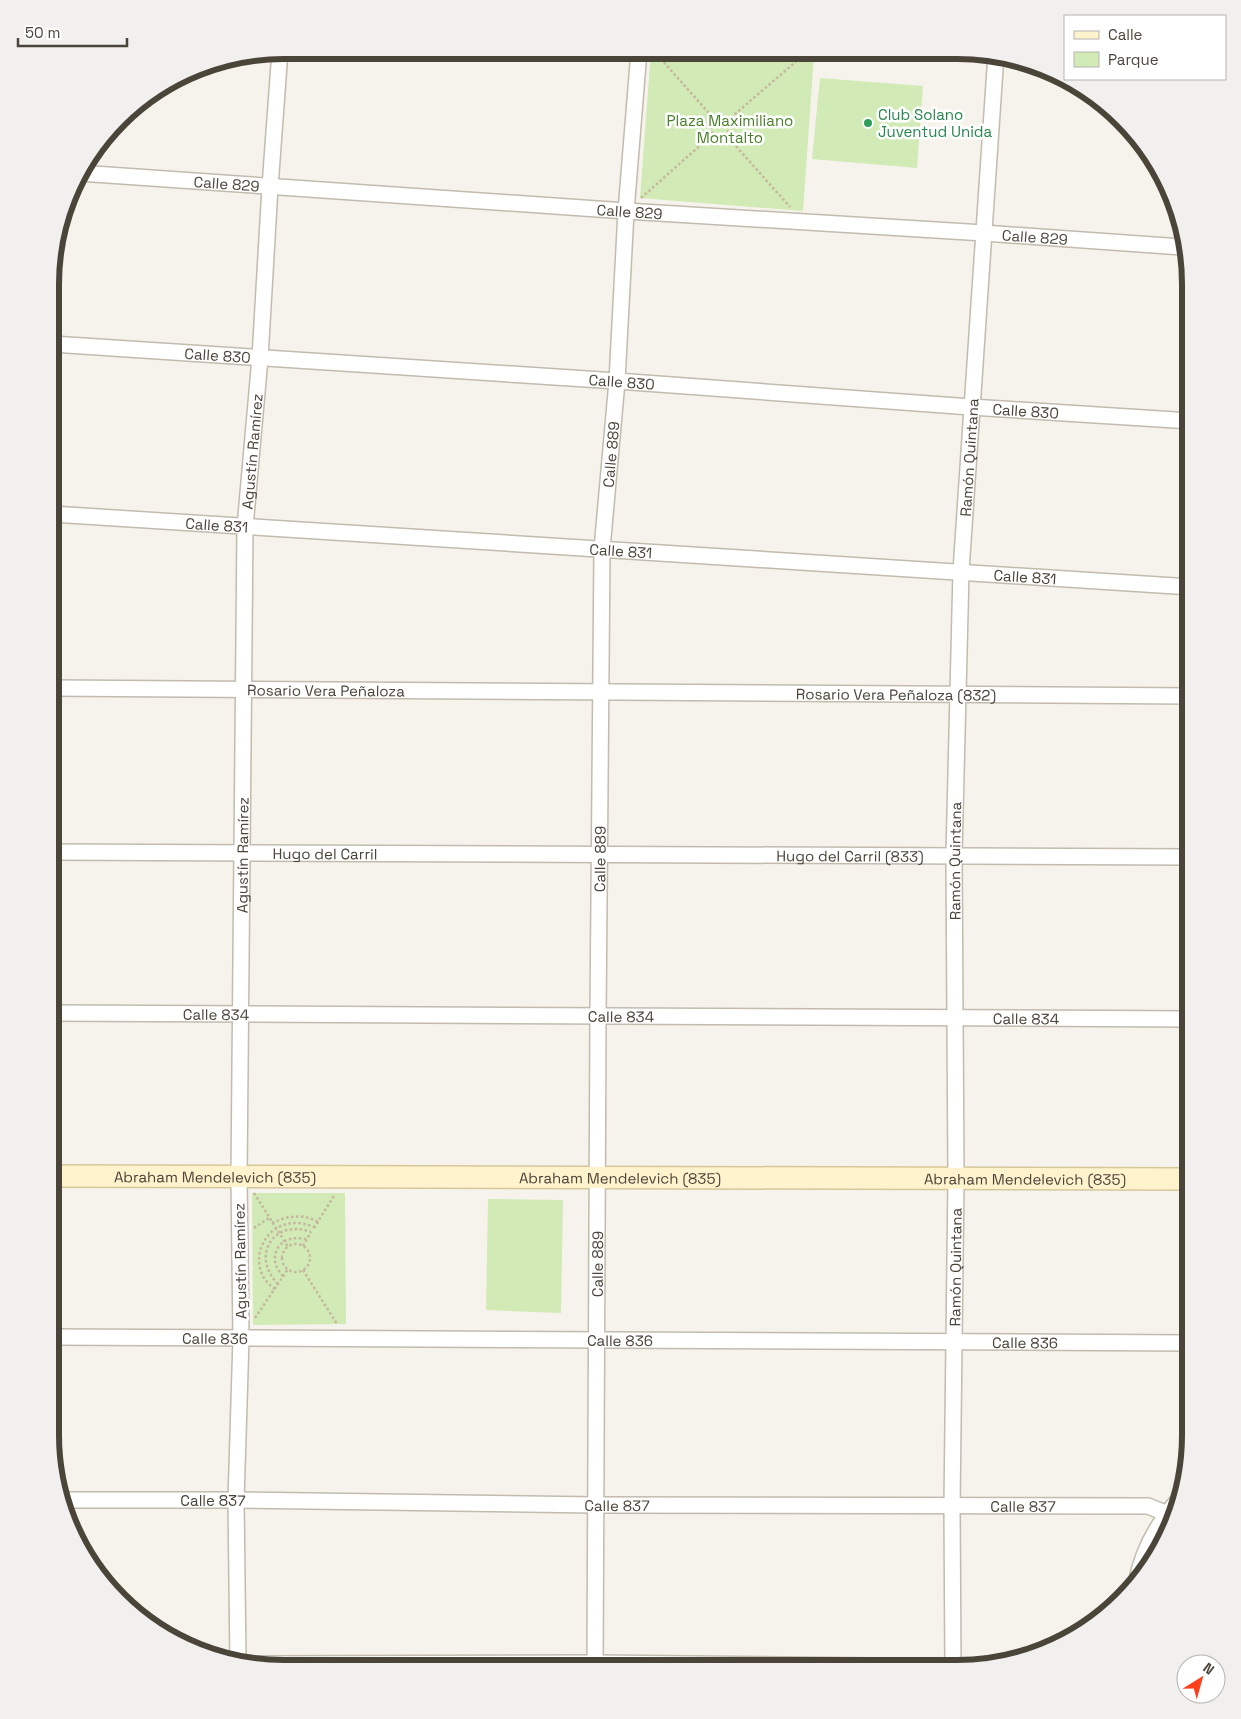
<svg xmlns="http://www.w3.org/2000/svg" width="1241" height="1719" font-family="'Space Grotesk',sans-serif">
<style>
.green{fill:#d2eab5}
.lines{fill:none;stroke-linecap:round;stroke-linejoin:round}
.street-casing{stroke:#c2bbae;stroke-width:18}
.secondary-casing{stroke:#d6c79b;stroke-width:24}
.path{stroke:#c4b79f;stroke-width:2.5;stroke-dasharray:2.5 2.5;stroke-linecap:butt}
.street{stroke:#fff;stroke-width:15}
.secondary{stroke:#fff3cd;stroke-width:21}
.leisure-dot{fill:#2e9e5b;stroke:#fff;stroke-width:2}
.labels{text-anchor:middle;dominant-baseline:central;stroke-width:5;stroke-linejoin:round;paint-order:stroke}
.leisure-label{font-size:15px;fill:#27864d;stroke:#fff;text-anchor:start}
.park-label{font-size:15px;fill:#4a7f2a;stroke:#fff}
.street-label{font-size:15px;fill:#4b4439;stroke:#fff}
.rim{fill:none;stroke:#4b4439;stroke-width:6}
</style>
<rect width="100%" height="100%" fill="#f6f3ec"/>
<!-- green -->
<path class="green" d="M 651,51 L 767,51 L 814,55 L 803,211 L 640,198 Z
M 820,78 L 923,86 L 917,168 L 812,159 Z
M 252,1193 L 345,1193 L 346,1324 L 253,1325 Z
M 488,1199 L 563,1200 L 561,1313 L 486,1310 Z"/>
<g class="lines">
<defs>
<g id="street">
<path id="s1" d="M 79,173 L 626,211 L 984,233 L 1182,247"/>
<path id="s2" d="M 52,344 L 617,381 L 971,407 L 1191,421"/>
<path id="s3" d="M 52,514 L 1191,587"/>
<path id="s4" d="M 51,688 L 1191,696"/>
<path id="s5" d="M 51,852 L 1191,857"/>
<path id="s6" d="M 51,1013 L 1191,1019"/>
<path id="s7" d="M 50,1337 L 1191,1343"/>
<path id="s8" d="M 65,1500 L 236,1500 L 596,1505 L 1148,1506 L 1168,1514"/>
<path d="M 1136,1584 C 1142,1551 1159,1521 1181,1497"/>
<path id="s9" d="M 238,1663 L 236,1500 L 241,1338 L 239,1177 L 245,527 L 260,358 L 270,187 L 280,51"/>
<path d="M 240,1664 L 595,1663 L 965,1667"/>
<path id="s10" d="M 595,1668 L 598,1017 L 602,549 L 617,381 L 626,211 L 639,51"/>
<path id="s11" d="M 953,1669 L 952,1506 L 956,1178 L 954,855 L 958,693 L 961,571 L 996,54"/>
</g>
<g id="secondary">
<path id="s12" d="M 50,1176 L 1191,1179"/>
</g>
</defs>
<!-- street casing -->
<use href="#street" class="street-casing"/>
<!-- secondary casing -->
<use href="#secondary" class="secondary-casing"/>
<!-- path -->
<path class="path" d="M 654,51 L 715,120
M711 128a9 9 0 1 1 18 0a9 9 0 1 1-18 0Z
M 727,121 L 807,52
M 726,135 L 790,207
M 641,198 L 713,134
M 254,1193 L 288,1247
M 272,1223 C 287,1216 303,1213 318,1222
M 254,1228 L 269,1218
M 314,1228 L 335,1194
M282 1258a14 14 0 1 1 28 0a14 14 0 1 1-28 0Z
M 303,1246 L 311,1232
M 303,1270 L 337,1324
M 283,1276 C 264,1257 281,1231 307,1240
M 278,1284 C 250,1256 274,1218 311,1232
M 275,1289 C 240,1266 267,1207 314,1227
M 255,1318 L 288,1269"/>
<!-- street -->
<use href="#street" class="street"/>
<!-- secondary -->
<use href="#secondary" class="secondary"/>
</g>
<!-- markers -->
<circle class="leisure-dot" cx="868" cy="123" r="5"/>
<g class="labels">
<!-- leisure labels -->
<g class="leisure-label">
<text x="878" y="114">Club Solano<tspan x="878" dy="17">Juventud Unida</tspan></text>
</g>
<!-- park labels -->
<g class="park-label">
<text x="730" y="120">Plaza Maximiliano<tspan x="730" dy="17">Montalto</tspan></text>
</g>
<!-- street labels -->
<g class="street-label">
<text stroke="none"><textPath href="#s1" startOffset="148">Calle 829</textPath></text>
<text stroke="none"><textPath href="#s1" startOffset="552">Calle 829</textPath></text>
<text stroke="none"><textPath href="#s1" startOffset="958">Calle 829</textPath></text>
<text stroke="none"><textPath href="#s2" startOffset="166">Calle 830</textPath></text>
<text stroke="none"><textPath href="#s2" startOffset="571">Calle 830</textPath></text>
<text stroke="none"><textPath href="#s2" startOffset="976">Calle 830</textPath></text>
<text stroke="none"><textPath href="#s9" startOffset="1212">Agustín Ramírez</textPath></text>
<text stroke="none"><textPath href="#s10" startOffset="1214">Calle 889</textPath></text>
<text stroke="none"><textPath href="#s11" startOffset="1212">Ramón Quintana</textPath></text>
<text stroke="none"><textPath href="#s3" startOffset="165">Calle 831</textPath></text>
<text stroke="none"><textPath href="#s3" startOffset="570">Calle 831</textPath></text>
<text stroke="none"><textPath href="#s3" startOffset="975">Calle 831</textPath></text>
<text stroke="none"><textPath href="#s4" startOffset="275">Rosario Vera Peñaloza</textPath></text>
<text stroke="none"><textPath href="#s4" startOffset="845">Rosario Vera Peñaloza (832)</textPath></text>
<text stroke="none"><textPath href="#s5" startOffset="274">Hugo del Carril</textPath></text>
<text stroke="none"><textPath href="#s5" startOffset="799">Hugo del Carril (833)</textPath></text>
<text stroke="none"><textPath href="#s9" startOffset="808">Agustín Ramírez</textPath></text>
<text stroke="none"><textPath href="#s10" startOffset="809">Calle 889</textPath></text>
<text stroke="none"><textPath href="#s11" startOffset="808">Ramón Quintana</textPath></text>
<text stroke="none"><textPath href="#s6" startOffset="165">Calle 834</textPath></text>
<text stroke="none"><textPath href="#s6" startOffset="570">Calle 834</textPath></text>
<text stroke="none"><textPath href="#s6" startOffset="975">Calle 834</textPath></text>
<text stroke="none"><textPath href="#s12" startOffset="165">Abraham Mendelevich (835)</textPath></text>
<text stroke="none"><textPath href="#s12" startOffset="570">Abraham Mendelevich (835)</textPath></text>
<text stroke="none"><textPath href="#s12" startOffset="975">Abraham Mendelevich (835)</textPath></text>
<text transform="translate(240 1261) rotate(-91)">Agustín Ramírez</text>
<text stroke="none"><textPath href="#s10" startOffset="404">Calle 889</textPath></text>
<text stroke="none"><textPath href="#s11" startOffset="402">Ramón Quintana</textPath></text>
<text stroke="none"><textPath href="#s7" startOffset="165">Calle 836</textPath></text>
<text stroke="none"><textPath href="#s7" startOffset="570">Calle 836</textPath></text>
<text stroke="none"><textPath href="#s7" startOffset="975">Calle 836</textPath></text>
<text stroke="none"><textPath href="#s8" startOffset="148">Calle 837</textPath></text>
<text stroke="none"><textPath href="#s8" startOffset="552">Calle 837</textPath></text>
<text stroke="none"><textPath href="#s8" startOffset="958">Calle 837</textPath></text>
</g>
</g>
<!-- crop -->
<path d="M0 0H1241V1719H0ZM284 59H957A225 225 0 0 1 1182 284V1435A225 225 0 0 1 957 1660H284A225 225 0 0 1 59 1435V284A225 225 0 0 1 284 59Z" fill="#f1f0ef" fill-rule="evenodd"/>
<path class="rim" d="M284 59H957A225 225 0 0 1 1182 284V1435A225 225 0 0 1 957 1660H284A225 225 0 0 1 59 1435V284A225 225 0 0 1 284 59Z"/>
<!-- legend -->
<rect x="1064" y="15" width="162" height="65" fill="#ffffff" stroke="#b7b4b0"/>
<rect x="1074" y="31" width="25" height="8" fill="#fff3cd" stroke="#b7b4b0"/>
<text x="1108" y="40" font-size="15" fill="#4b4439">Calle</text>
<rect x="1074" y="52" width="25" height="15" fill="#d2eab5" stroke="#b7b4b0"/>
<text x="1108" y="65" font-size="15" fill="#4b4439">Parque</text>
<!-- north arrow -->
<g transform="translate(1201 1679) rotate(37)"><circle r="24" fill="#ffffff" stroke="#b7b4b0"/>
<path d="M0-4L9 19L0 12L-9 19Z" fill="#fc3f1d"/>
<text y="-8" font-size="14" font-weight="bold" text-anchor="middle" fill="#4b4439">N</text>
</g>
<!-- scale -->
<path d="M18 38v8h109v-8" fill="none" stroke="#4b4439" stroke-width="2.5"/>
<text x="25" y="38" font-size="15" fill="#4b4439" stroke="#ffffff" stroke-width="4" paint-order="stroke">50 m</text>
</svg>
